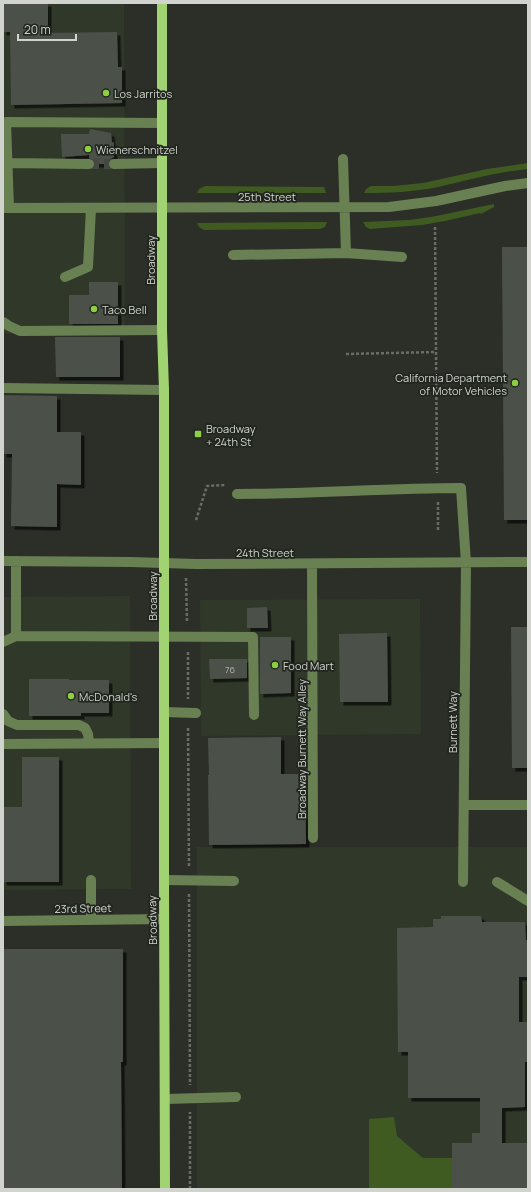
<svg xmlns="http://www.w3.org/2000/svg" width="531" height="1192" font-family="Manrope,sans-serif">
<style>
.built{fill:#30382a}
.green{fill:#3f5b21}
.building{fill:#4c5148;filter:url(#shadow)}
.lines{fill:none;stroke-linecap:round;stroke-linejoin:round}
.minor-tunnel{stroke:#444840;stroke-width:10;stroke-dasharray:10 5;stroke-linecap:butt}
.path{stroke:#696d66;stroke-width:2.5;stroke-dasharray:3 2;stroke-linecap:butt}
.minor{stroke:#698053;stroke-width:10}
.major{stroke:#a2d373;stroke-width:10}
.poi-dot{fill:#8ece43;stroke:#21261e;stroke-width:1.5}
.labels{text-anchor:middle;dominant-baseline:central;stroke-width:3.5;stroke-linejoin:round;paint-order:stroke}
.number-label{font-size:9px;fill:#afb2ac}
.poi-label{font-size:11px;fill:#d0d3ce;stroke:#21261e;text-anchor:start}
.street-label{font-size:11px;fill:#d0d3ce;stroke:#21261e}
</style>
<defs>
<filter id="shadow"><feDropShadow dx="3.5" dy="3.5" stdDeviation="0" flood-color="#0009"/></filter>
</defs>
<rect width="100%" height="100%" fill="#2b2f27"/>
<!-- built -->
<path class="built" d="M 3,3 L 124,3 L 125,333 L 3,334 Z
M 130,596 L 131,889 L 3,890 L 3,597 Z
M 420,599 L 421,734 L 201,736 L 200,600 Z
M 197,847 L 528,847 L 528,1189 L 197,1189 Z"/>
<!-- green -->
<path class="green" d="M 528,163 L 528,169 C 497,172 468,180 438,187 C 414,192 389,193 364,193 L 366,189 L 371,186 L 393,186 L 423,183 L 487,169 Z
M 205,186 L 320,187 L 324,187 L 326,193 L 197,193 L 199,189 Z
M 494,204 L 494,207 L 481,214 L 480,213 L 445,221 L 422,225 L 370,229 L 366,227 L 363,222 L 409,220 L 431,217 Z
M 327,222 L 325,227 L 320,229 L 204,230 L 199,227 L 197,223 Z
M 394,1117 L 397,1136 L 423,1158 L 453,1158 L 453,1189 L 369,1189 L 369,1119 Z"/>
<!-- building -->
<path class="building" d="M 3,3 L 48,3 L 48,33 L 117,32 L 118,67 L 122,67 L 122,103 L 11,105 L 10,32 L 3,32 Z
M 90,129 L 111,133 L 112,142 L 114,143 L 114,157 L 110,159 L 108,164 L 95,164 L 94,161 L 89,158 L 89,155 L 62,157 L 61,134 L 89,134 Z
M 502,247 L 528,247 L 528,520 L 504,520 Z
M 89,282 L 118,282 L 118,324 L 69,324 L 69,295 L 89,295 Z
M 55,337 L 120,337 L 120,377 L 56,377 Z
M 3,395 L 57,396 L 57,432 L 81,432 L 81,485 L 57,484 L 57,527 L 11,526 L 12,454 L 3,454 Z
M 267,607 L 268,628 L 247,628 L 247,608 Z
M 511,627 L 528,627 L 528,768 L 512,768 Z
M 387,633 L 388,702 L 340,702 L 339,634 Z
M 260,637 L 291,637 L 291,693 L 260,694 Z
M 209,659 L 247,659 L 247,678 L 210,679 Z
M 29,679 L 69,679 L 69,680 L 109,680 L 109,713 L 81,713 L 81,716 L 29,716 Z
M 281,737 L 281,774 L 305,774 L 306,844 L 209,845 L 208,775 L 209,775 L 208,738 Z
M 22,757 L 59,757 L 59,882 L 3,882 L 3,807 L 22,807 Z
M 441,916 L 481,916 L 482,922 L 525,922 L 526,940 L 527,940 L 527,977 L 519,977 L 519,1022 L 528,1022 L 528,1062 L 525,1062 L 525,1107 L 502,1108 L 502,1143 L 528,1143 L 528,1189 L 452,1189 L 452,1143 L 472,1143 L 472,1133 L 480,1133 L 480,1098 L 408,1098 L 408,1052 L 398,1052 L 397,928 L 433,927 L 433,919 L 441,919 Z
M 3,949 L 123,949 L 123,1062 L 121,1062 L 122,1189 L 3,1189 Z"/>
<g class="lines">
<!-- minor-tunnel -->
<path class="minor-tunnel" d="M 89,164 L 114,164"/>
<!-- path -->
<path class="path" d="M 435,227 L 437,473
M 346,354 L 436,352
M 438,502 L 438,531
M 196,520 L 207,486 L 225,485
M 186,578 L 187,623
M 188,652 L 188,699
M 188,728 L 189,867
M 189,894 L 190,1085
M 190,1189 L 190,1112"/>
<!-- minor -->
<path class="minor" d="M 343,159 L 346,253
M 7,163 L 89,164
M 114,164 L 162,163
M 3,208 L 389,207 L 436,201 L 505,186 L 528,183
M 9,208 L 6,122 L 162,123
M 233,255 L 346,253 L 402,257
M 65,277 L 88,267 L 91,208
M 3,322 L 9,326 L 20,331 L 162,330
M 3,388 L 164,390
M 237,494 C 312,494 387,488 461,488 L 466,563 L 463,882
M 3,561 L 131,562 L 196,564 L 528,562
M 16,561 L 16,636 L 253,637 L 254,715
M 312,564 L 313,838
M 3,642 L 16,636
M 164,712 L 196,713
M 3,714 L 8,721 L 17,725 L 79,725 L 85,728 L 88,734 L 89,743
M 3,744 L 164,743
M 464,805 L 528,805
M 91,880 L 91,919
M 164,880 L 234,881
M 497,882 L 528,901
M 3,921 L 164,919
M 166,1099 L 236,1097"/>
<!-- major -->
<path class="major" d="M 162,3 L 162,330 L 164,390 L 164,880 L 165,1189"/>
</g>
<!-- markers -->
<g class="poi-dot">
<circle cx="106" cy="93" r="4"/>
<circle cx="88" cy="149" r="4"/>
<circle cx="94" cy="309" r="4"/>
<circle cx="515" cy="383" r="4"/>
<rect x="194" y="430" width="8" height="8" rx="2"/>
<circle cx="275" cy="665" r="4"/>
<circle cx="71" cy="696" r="4"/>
</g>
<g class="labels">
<!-- number labels -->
<g class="number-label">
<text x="230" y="669">76</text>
</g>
<!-- poi labels -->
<g class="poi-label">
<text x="114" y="93">Los Jarritos</text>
<text x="96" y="149">Wienerschnitzel</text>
<text x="102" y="309">Taco Bell</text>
<text x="507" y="377" text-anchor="end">California Department<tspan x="507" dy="13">of Motor Vehicles</tspan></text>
<text x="206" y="428">Broadway<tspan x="206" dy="13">+ 24th St</tspan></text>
<text x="283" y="665">Food Mart</text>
<text x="79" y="696">McDonald's</text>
</g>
<!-- street labels -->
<g class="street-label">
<text x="267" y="196">25th Street</text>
<text transform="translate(150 260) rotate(-90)">Broadway</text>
<text x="265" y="552">24th Street</text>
<text transform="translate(152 596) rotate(-90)">Broadway</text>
<text transform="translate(452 722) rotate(-90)">Burnett Way</text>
<text transform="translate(301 749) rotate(-90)">Broadway Burnett Way Alley</text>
<text transform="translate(83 908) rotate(-1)">23rd Street</text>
<text transform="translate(152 920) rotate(-91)">Broadway</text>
</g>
</g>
<!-- border -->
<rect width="531" height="1192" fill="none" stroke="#d0d3ce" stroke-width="8"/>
<!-- scale -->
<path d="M18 34v6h58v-6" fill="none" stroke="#d0d3ce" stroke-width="2"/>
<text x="24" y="34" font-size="12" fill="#d0d3ce" stroke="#21261e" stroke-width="3" paint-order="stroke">20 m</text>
</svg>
